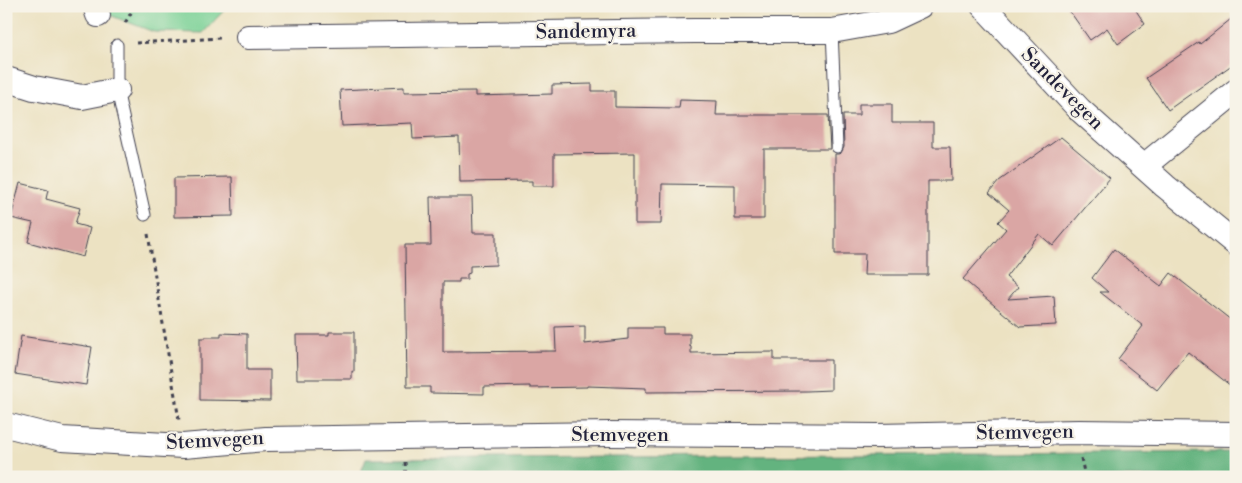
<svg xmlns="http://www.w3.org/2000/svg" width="1242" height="483" font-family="'Libre Bodoni',serif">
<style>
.green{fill:#7ad196;stroke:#4e7a68}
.forest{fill:#63b37f;stroke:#426a5d}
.building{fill:#daa6a4}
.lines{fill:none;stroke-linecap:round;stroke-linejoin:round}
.lane-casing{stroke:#403f4f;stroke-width:13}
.street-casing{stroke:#403f4f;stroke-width:26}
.path{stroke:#403f4f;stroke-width:3;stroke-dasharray:4 4;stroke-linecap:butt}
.lane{stroke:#fff;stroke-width:11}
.street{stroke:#fff;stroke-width:24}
.labels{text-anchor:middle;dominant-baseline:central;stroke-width:4.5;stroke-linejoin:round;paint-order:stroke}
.street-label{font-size:20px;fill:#22223b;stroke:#f7f3e8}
</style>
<rect width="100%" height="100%" fill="#f7f3e8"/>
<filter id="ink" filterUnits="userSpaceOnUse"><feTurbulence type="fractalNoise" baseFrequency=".02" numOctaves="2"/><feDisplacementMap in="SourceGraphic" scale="10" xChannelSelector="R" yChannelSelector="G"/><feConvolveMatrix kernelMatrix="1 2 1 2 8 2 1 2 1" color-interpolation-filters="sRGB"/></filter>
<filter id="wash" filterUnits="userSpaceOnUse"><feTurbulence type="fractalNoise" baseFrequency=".0096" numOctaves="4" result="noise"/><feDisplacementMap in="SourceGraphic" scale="20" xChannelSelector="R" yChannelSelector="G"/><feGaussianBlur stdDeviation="1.12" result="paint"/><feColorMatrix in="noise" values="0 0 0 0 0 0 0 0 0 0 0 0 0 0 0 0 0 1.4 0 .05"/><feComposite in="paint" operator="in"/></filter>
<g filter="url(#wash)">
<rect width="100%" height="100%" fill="#ece2c2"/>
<!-- green -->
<path class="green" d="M 101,6 L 228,6 L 203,33 L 154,32 L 104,13 Z"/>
<!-- forest -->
<path class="forest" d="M 1229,452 L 1236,457 L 1236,477 L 359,477 L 366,459 Z"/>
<g id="blocks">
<!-- building -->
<path class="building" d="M 1066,6 L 1139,6 L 1135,9 L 1145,24 L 1118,44 L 1107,28 L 1090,40 Z
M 1236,15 L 1236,62 L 1168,110 L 1146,78 L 1199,42 L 1200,44 Z
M 592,84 L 592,91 L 615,91 L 615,107 L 679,108 L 680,100 L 717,101 L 716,115 L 828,115 L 830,149 L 764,149 L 764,219 L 735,219 L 735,185 L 662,184 L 661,224 L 635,224 L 635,153 L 554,154 L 554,186 L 532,186 L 532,181 L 460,182 L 459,137 L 413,139 L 412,123 L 342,126 L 340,90 L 404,87 L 404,92 L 475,91 L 475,96 L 552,94 L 552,85 Z
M 859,104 L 892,104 L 892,123 L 933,123 L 933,147 L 950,147 L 951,181 L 928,181 L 928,275 L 864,275 L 865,254 L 835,254 L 835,154 L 838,154 L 841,153 L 844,147 L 843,115 L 859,115 Z
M 1061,137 L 1110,178 L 1053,246 L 1039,234 L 1006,277 L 1018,287 L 1008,299 L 1054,296 L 1056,325 L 1020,327 L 963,279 L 1006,229 L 998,222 L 1009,210 L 989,193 L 999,181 Z
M 232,177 L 233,216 L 174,217 L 174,178 Z
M 20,183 L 48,190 L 46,199 L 80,208 L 75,224 L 90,228 L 83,257 L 28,242 L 33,223 L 11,218 Z
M 430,197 L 472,197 L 473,233 L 496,233 L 496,265 L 470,266 L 470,273 L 467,274 L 467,279 L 459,279 L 459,282 L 443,282 L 443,352 L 556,351 L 555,327 L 585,326 L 585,344 L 628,339 L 628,328 L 663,328 L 663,334 L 690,334 L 690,347 L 691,346 L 691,353 L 774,352 L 774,360 L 831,360 L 831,390 L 807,391 L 646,392 L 646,388 L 587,386 L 587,387 L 530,388 L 530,386 L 484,387 L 484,394 L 430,393 L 430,387 L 407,387 L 405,245 L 431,245 Z
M 1114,249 L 1161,286 L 1171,273 L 1236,324 L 1236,390 L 1188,352 L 1157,390 L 1118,359 L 1143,326 L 1100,292 L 1108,292 L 1092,278 Z
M 329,332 L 354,332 L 354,372 L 352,371 L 352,379 L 297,379 L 296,335 L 329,335 Z
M 221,333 L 247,334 L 247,370 L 270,370 L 270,401 L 200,400 L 200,338 L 204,338 L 205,337 L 221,337 Z
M 21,336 L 92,347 L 86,385 L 15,374 Z"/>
</g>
</g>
<g filter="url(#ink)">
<use href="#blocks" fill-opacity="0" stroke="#403f4f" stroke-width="1"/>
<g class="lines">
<defs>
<path id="lane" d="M 832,31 L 837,147
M 117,45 L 117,90 L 145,215"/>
<path id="street" d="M 95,6 L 98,15
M 983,6 L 1080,110 L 1165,186 L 1236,244
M 248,37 L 694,31 L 832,31 L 888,21 L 920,6
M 6,79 L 34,88 L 82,97 L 117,90
M 1144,166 L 1236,91
M 6,425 L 62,439 L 183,446 L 266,439 L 609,434 L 877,436 L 1079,432 L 1236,434"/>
</defs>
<!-- lane casing -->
<use href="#lane" class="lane-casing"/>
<!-- street casing -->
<use href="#street" class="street-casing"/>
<!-- path -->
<path class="path" d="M 125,23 L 135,6
M 136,43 L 222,38
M 148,234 L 179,420
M 1081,458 L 1085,477
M 405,462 L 406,477"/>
<!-- lane -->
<use href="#lane" class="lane"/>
<!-- street -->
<use href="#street" class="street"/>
</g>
</g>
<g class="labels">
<!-- street labels -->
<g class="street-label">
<text transform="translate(586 32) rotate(-1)">Sandemyra</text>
<text transform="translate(1062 89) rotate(45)">Sandevegen</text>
<text transform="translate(1025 433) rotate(-1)">Stemvegen</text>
<text x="620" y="435">Stemvegen</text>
<text transform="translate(215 441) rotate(-3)">Stemvegen</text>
</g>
</g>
<!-- margin -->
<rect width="1242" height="483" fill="none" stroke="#f7f3e8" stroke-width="25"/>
</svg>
